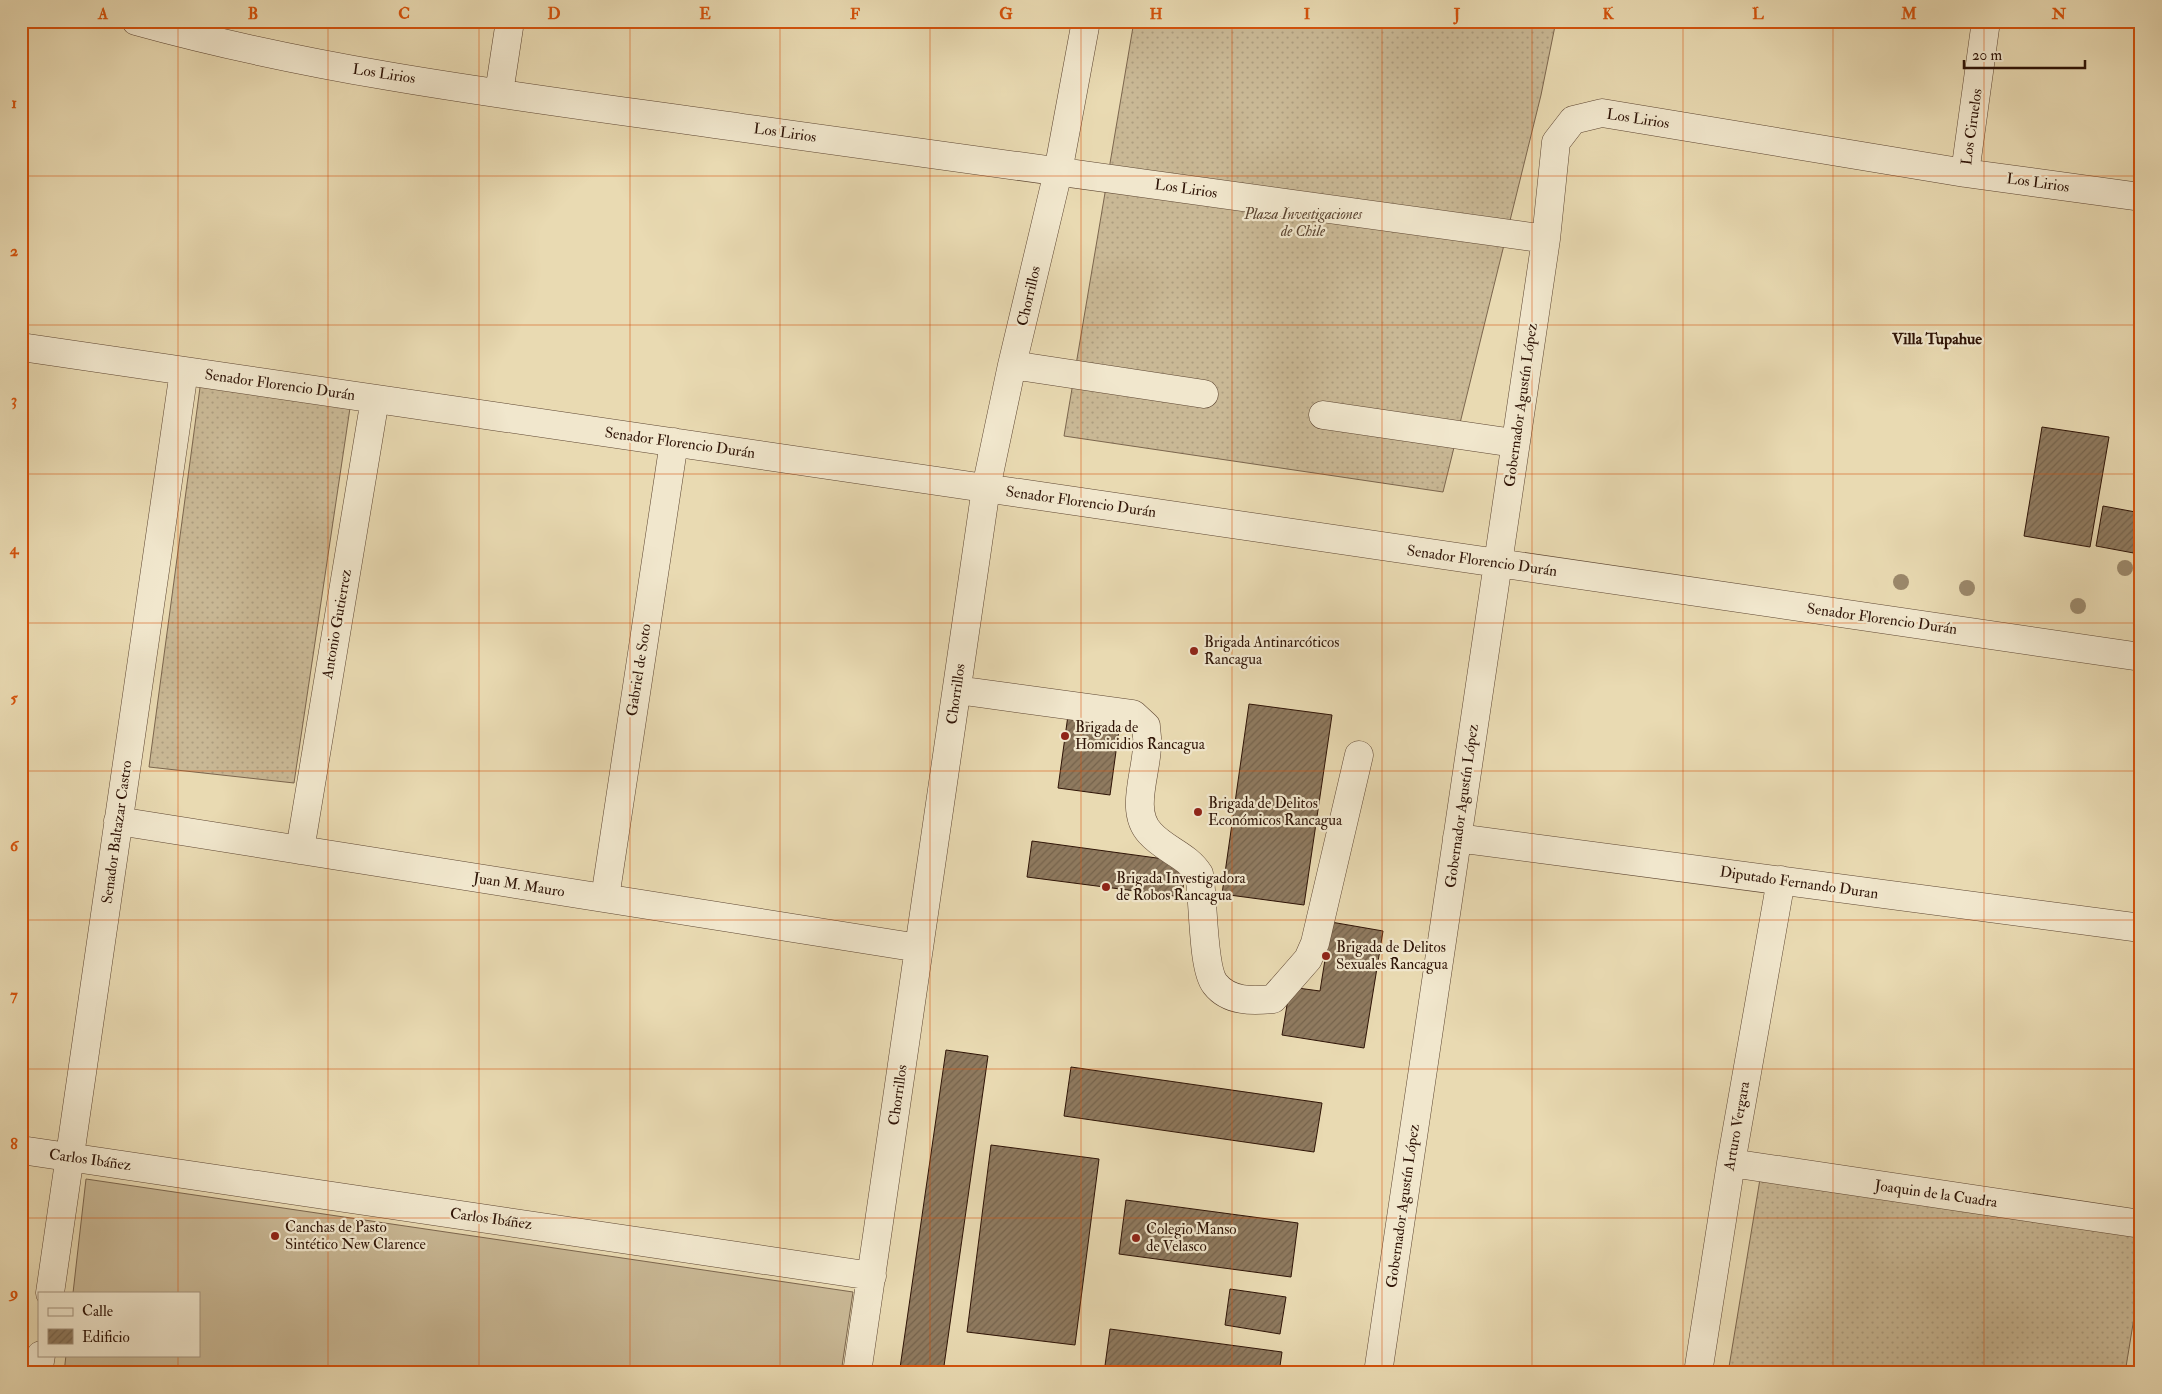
<svg xmlns="http://www.w3.org/2000/svg" width="2162" height="1394" font-family="'IM FELL Double Pica',serif">
<style>
.grass{fill:url(#grass-dots);stroke:#7c664e}
.pitch{fill:#c9b895;stroke:#7c664e}
.building{fill:url(#building-hatch);stroke:#2e1306}
.lines{fill:none;stroke-linecap:round;stroke-linejoin:round}
.minor-casing{stroke:#5d4531;stroke-width:29}
.minor{stroke:#f1e7cd;stroke-width:28}
.tree{fill:#9b886b}
.grid{fill:none;stroke:#d5520b;stroke-width:1;stroke-opacity:0.55}
.poi-dot{fill:#8f2418;stroke:#f1e7cd;stroke-width:2}
.labels{text-anchor:middle;dominant-baseline:central;stroke-width:4.5;stroke-linejoin:round;paint-order:stroke}
.street-label{font-size:15px;fill:#2e1306;stroke:#f1e7cd}
.park-label{font-size:15px;font-style:italic;fill:#5c4531;stroke:#f1e7cd}
.poi-label{font-size:15px;fill:#2e1306;stroke:#f1e7cd;text-anchor:start}
.neighbourhood-label{font-size:16px;font-weight:bold;fill:#2e1306;stroke:#f1e7cd}
.neatline{fill:none;stroke:#d5520b;stroke-width:2}
.grid-label{font-size:16px;text-anchor:middle;font-weight:bold;fill:#d5520b}
</style>
<defs>
<pattern id="grass-dots" width="8" height="8" patternUnits="userSpaceOnUse" patternTransform="scale(1.25)"><rect width="8" height="8" fill="#c9b895"/><path d="M2 2h.1M6 6h.1" fill="none" stroke="#ad9d7f" stroke-width="1.8" stroke-linecap="round"/></pattern>
<pattern id="building-hatch" width="6" height="6" patternUnits="userSpaceOnUse" patternTransform="scale(1.25)"><rect width="6" height="6" fill="#8f7a5f"/><path d="M-1 1l2-2M0 6l6-6M5 7l2-2" fill="none" stroke="#75634c"/></pattern>
</defs>
<rect width="100%" height="100%" fill="#e9dab2"/>
<filter id="stains"><feTurbulence type="fractalNoise" baseFrequency=".004" numOctaves="4"/><feColorMatrix values="0 0 0 0 .2 0 0 0 0 .09 0 0 0 0 .02 0 0 0 .5 -.17"/></filter>
<radialGradient id="worn" r=".72"><stop offset=".6" stop-color="#630" stop-opacity="0"/><stop offset="1" stop-color="#630" stop-opacity=".3"/></radialGradient>
<!-- grass -->
<path class="grass" d="M 1134,21 L 1556,21 L 1541,95 L 1443,492 L 1064,436 Z
M 201,380 L 350,408 L 294,783 L 149,767 Z
M 1761,1173 L 2141,1229 L 2141,1275 L 2125,1373 L 1728,1373 Z"/>
<!-- pitch -->
<path class="pitch" d="M 86,1179 L 853,1292 L 841,1373 L 64,1373 L 66,1355 L 199,1355 L 199,1293 L 73,1293 Z"/>
<!-- building -->
<path class="building" d="M 2042,427 L 2109,437 L 2090,547 L 2024,536 Z
M 2103,506 L 2141,513 L 2139,554 L 2096,546 Z
M 1249,704 L 1332,715 L 1304,905 L 1222,894 Z
M 1069,708 L 1121,715 L 1110,795 L 1058,788 Z
M 1032,841 L 1186,862 L 1182,897 L 1027,877 Z
M 1331,922 L 1383,931 L 1364,1048 L 1282,1035 L 1290,987 L 1320,991 Z
M 946,1050 L 988,1056 L 943,1373 L 883,1373 L 884,1366 L 900,1368 Z
M 1071,1067 L 1322,1103 L 1314,1152 L 1064,1116 Z
M 991,1145 L 1099,1159 L 1075,1345 L 967,1332 Z
M 1126,1200 L 1298,1223 L 1291,1277 L 1119,1254 Z
M 1230,1289 L 1286,1297 L 1280,1334 L 1225,1325 Z
M 1110,1329 L 1282,1352 L 1279,1373 L 1104,1373 Z"/>
<g class="lines">
<defs>
<path id="minor" d="M 136,21 C 334,76 540,99 743,128 C 1011,165 1278,202 1546,239 L 1556,142 L 1573,120 L 1602,113 L 1965,173 L 2141,197
M 499,93 L 510,21
M 1965,173 L 1986,21
M 21,347 L 2141,657
M 1012,365 L 1204,394
M 1323,415 L 1514,443
M 957,690 L 1133,714 L 1146,726 C 1146,732 1148,739 1147,745 C 1147,772 1129,811 1150,833 C 1165,850 1187,855 1199,874 C 1204,899 1202,968 1215,984 C 1229,1002 1253,1001 1273,999 L 1308,959 L 1315,943 L 1359,755
M 118,821 L 919,948
M 1457,838 L 2141,928
M 300,850 L 375,399
M 605,898 L 674,442
M 21,1150 L 872,1276
M 1731,1163 L 2141,1224
M 50,1293 L 184,371
M 38,1373 L 41,1355
M 857,1373 L 986,488 L 1012,365 L 1058,172 L 1086,21
M 1378,1373 L 1546,239
M 1698,1373 L 1731,1163 L 1781,880"/>
</defs>
<!-- minor casing -->
<use href="#minor" class="minor-casing"/>
<!-- minor -->
<use href="#minor" class="minor"/>
</g>
<!-- trees -->
<g class="tree">
<circle cx="2125" cy="568" r="8"/>
<circle cx="1901" cy="582" r="8"/>
<circle cx="1967" cy="588" r="8"/>
<circle cx="2078" cy="606" r="8"/>
</g>
<!-- grid -->
<path class="grid" d="M 178,21 L 178,1293M 328,21 L 328,1373M 479,21 L 479,1373M 630,21 L 630,1373M 780,21 L 780,1373M 930,21 L 930,1373M 1081,21 L 1081,1373M 1232,21 L 1232,1373M 1382,21 L 1382,1373M 1532,21 L 1532,1373M 1683,21 L 1683,1373M 1833,21 L 1833,1373M 1984,21 L 1984,1373M 21,176 L 2141,176M 21,325 L 2141,325M 21,474 L 2141,474M 21,623 L 2141,623M 21,771 L 2141,771M 21,920 L 2141,920M 21,1069 L 2141,1069M 21,1218 L 2141,1218M 178,1355 L 178,1373"/>
<!-- markers -->
<g class="poi-dot">
<circle cx="1194" cy="651" r="5"/>
<circle cx="1065" cy="736" r="5"/>
<circle cx="1198" cy="812" r="5"/>
<circle cx="1106" cy="887" r="5"/>
<circle cx="1326" cy="956" r="5"/>
<circle cx="275" cy="1236" r="5"/>
<circle cx="1136" cy="1238" r="5"/>
</g>
<g class="labels">
<!-- street labels -->
<g class="street-label">
<text transform="translate(384 74) rotate(9)">Los Lirios</text>
<text transform="translate(1638 119) rotate(9)">Los Lirios</text>
<text transform="translate(1972 127) rotate(-82)">Los Ciruelos</text>
<text transform="translate(785 133) rotate(8)">Los Lirios</text>
<text transform="translate(2038 183) rotate(8)">Los Lirios</text>
<text transform="translate(1186 189) rotate(8)">Los Lirios</text>
<text transform="translate(1029 296) rotate(-77)">Chorrillos</text>
<text transform="translate(280 385) rotate(8)">Senador Florencio Durán</text>
<text transform="translate(1521 405) rotate(-82)">Gobernador Agustín López</text>
<text transform="translate(680 443) rotate(8)">Senador Florencio Durán</text>
<text transform="translate(1081 502) rotate(8)">Senador Florencio Durán</text>
<text transform="translate(1482 561) rotate(8)">Senador Florencio Durán</text>
<text transform="translate(1882 619) rotate(8)">Senador Florencio Durán</text>
<text transform="translate(337 624) rotate(-80)">Antonio Gutierrez</text>
<text transform="translate(639 670) rotate(-81)">Gabriel de Soto</text>
<text transform="translate(956 694) rotate(-82)">Chorrillos</text>
<text transform="translate(1462 806) rotate(-82)">Gobernador Agustín López</text>
<text transform="translate(117 832) rotate(-82)">Senador Baltazar Castro</text>
<text transform="translate(1799 883) rotate(8)">Diputado Fernando Duran</text>
<text transform="translate(519 885) rotate(9)">Juan M. Mauro</text>
<text transform="translate(898 1095) rotate(-82)">Chorrillos</text>
<text transform="translate(1737 1126) rotate(-80)">Arturo Vergara</text>
<text transform="translate(90 1160) rotate(8)">Carlos Ibáñez</text>
<text transform="translate(1936 1194) rotate(8)">Joaquin de la Cuadra</text>
<text transform="translate(1403 1206) rotate(-82)">Gobernador Agustín López</text>
<text transform="translate(491 1219) rotate(8)">Carlos Ibáñez</text>
</g>
<!-- park labels -->
<g class="park-label">
<text x="1303" y="214">Plaza Investigaciones<tspan x="1303" dy="17">de Chile</tspan></text>
</g>
<!-- poi labels -->
<g class="poi-label">
<text x="1204" y="642">Brigada Antinarcóticos<tspan x="1204" dy="17">Rancagua</tspan></text>
<text x="1075" y="727">Brigada de<tspan x="1075" dy="17">Homicidios Rancagua</tspan></text>
<text x="1208" y="803">Brigada de Delitos<tspan x="1208" dy="17">Económicos Rancagua</tspan></text>
<text x="1116" y="878">Brigada Investigadora<tspan x="1116" dy="17">de Robos Rancagua</tspan></text>
<text x="1336" y="947">Brigada de Delitos<tspan x="1336" dy="17">Sexuales Rancagua</tspan></text>
<text x="285" y="1227">Canchas de Pasto<tspan x="285" dy="17">Sintético New Clarence</tspan></text>
<text x="1146" y="1229">Colegio Manso<tspan x="1146" dy="17">de Velasco</tspan></text>
</g>
<!-- neighbourhood labels -->
<g class="neighbourhood-label">
<text x="1937" y="339">Villa Tupahue</text>
</g>
</g>
<!-- margin -->
<rect width="2162" height="1394" fill="none" stroke="#e9dab2" stroke-width="55"/>
<!-- legend -->
<rect x="38" y="1292" width="162" height="65" fill="#f1e7cd" stroke="#a3927d"/>
<rect x="48" y="1308" width="25" height="8" fill="#f1e7cd" stroke="#a3927d"/>
<text x="82" y="1316" font-size="15" fill="#2e1306">Calle</text>
<rect x="48" y="1329" width="25" height="15" fill="url(#building-hatch)" stroke="#a3927d"/>
<text x="82" y="1342" font-size="15" fill="#2e1306">Edificio</text>
<!-- scale -->
<path d="M1964 60v8h121v-8" fill="none" stroke="#2e1306" stroke-width="2.5"/>
<text x="1972" y="60" font-size="15" fill="#2e1306" stroke="#f1e7cd" stroke-width="4" paint-order="stroke">20 m</text>
<rect x="28" y="28" width="2106" height="1338" class="neatline"/>
<g class="grid-label">
<text x="103" y="19">A</text>
<text x="253" y="19">B</text>
<text x="404" y="19">C</text>
<text x="554" y="19">D</text>
<text x="705" y="19">E</text>
<text x="855" y="19">F</text>
<text x="1006" y="19">G</text>
<text x="1156" y="19">H</text>
<text x="1307" y="19">I</text>
<text x="1457" y="19">J</text>
<text x="1608" y="19">K</text>
<text x="1758" y="19">L</text>
<text x="1909" y="19">M</text>
<text x="2059" y="19">N</text>
<text x="14" y="108">1</text>
<text x="14" y="256">2</text>
<text x="14" y="405">3</text>
<text x="14" y="554">4</text>
<text x="14" y="703">5</text>
<text x="14" y="851">6</text>
<text x="14" y="1000">7</text>
<text x="14" y="1149">8</text>
<text x="14" y="1298">9</text>
</g>
<rect width="100%" height="100%" filter="url(#stains)"/>
<rect width="100%" height="100%" fill="url(#worn)"/>
</svg>
